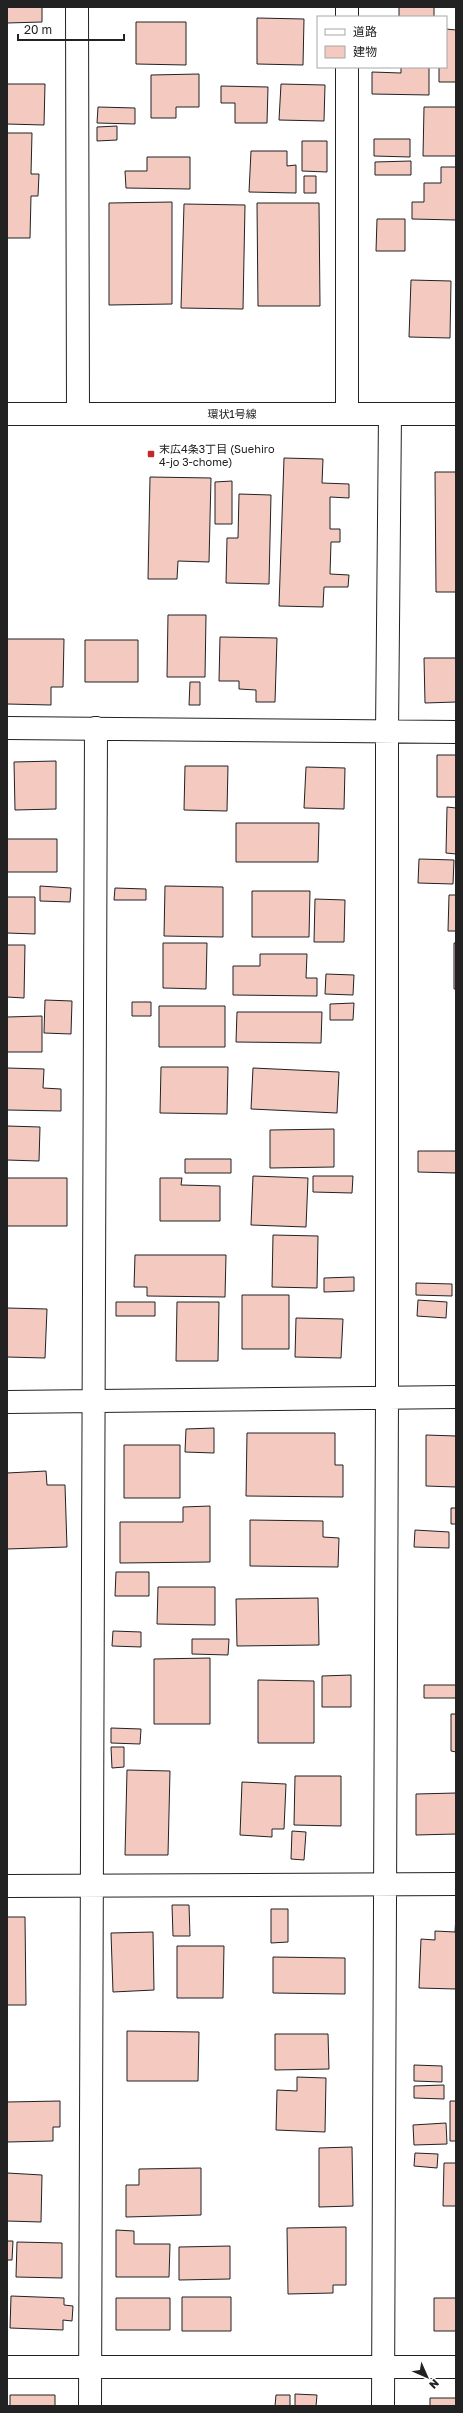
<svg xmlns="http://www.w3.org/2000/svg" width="463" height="2413" font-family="'Golos Text','Noto Sans JP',sans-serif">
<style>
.building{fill:#f3c9c0;stroke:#222}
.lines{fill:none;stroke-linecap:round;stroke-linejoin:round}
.minor-casing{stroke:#222;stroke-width:24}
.primary-casing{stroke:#222;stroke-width:24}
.minor{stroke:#fff;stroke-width:22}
.primary{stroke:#fff;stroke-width:22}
.poi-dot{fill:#c62828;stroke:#fff;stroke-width:1.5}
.labels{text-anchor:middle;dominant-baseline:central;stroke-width:3;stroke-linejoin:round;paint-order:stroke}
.street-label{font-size:11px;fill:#222;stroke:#fff}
.poi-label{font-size:11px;fill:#222;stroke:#fff;text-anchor:start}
</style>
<rect width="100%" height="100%" fill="#fff"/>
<!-- building -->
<path class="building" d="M 7,7 L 42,7 L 42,22 L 7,23 Z
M 399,7 L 434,7 L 434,17 L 399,17 Z
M 257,18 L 304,19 L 303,65 L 257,64 Z
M 136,22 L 186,22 L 186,65 L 136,64 Z
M 446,29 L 456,30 L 456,82 L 439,82 L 439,67 L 446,67 Z
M 401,67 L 429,67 L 429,95 L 372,94 L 372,72 L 401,73 Z
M 199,74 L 199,107 L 176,107 L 176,118 L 151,118 L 151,75 Z
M 7,84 L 45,84 L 44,125 L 7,124 Z
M 281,84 L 325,85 L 324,121 L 279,120 Z
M 221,86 L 268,87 L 267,123 L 235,123 L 235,103 L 221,103 Z
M 98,107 L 135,108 L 135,124 L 97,123 Z
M 424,107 L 456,107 L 456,156 L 423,156 Z
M 117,126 L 117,140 L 97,141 L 97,127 Z
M 7,133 L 32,133 L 31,174 L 39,174 L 38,196 L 31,196 L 30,238 L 7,238 Z
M 374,139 L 410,139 L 410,157 L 374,156 Z
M 302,141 L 327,141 L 327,172 L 302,171 Z
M 251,151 L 287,151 L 287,166 L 296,165 L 296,193 L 249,192 Z
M 147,157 L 190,157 L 190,189 L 126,188 L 125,171 L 147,171 Z
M 411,161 L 411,175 L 375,175 L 375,162 Z
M 441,167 L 456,167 L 456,220 L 412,219 L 412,202 L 424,202 L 424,183 L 441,183 Z
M 304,176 L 316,176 L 316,193 L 304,193 Z
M 172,202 L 172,304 L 109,305 L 109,203 Z
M 257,203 L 319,203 L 320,306 L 258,306 Z
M 184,204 L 245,205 L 243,309 L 181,308 Z
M 377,219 L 405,219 L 405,251 L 376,251 Z
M 411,280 L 451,281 L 450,338 L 409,337 Z
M 284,458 L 323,459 L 322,483 L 349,484 L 349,498 L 330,497 L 330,529 L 340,529 L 340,542 L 331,542 L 330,574 L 349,575 L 348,587 L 324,587 L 323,607 L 279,606 Z
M 435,472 L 456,472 L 456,592 L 436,592 Z
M 150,477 L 211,478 L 209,562 L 178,561 L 177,579 L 148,579 Z
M 232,481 L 232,524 L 215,524 L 215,482 Z
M 239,494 L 271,495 L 269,584 L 226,583 L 227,538 L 238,538 Z
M 168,615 L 206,615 L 205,677 L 167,677 Z
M 220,637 L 277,638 L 275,702 L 256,702 L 256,690 L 239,689 L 239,681 L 219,681 Z
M 7,639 L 64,639 L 63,687 L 51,687 L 51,705 L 7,704 Z
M 85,640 L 138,640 L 138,682 L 85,682 Z
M 424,658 L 456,658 L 456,702 L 425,703 Z
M 190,682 L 200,682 L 200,705 L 189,705 Z
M 437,755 L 456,755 L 456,797 L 437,797 Z
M 56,761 L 56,809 L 15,810 L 14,762 Z
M 185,766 L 228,766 L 227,811 L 184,810 Z
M 306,767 L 345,768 L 344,809 L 304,808 Z
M 447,807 L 456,808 L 456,854 L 446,853 Z
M 236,823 L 319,823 L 318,862 L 236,862 Z
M 7,839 L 57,839 L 57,872 L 7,872 Z
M 419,859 L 454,860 L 453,884 L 418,883 Z
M 40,886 L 71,888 L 70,902 L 40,901 Z
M 165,886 L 223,887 L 223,937 L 164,936 Z
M 115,888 L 146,889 L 146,900 L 114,900 Z
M 252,891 L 310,891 L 309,937 L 252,937 Z
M 449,895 L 456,895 L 456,931 L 448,931 Z
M 7,897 L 35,897 L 35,934 L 7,933 Z
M 315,899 L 345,900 L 344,942 L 314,942 Z
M 163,943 L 207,943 L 206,989 L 163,988 Z
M 454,943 L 456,943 L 456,989 L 454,989 Z
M 7,945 L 25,945 L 24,998 L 7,997 Z
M 260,954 L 307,954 L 306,978 L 317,978 L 317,996 L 233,995 L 233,966 L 260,966 Z
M 326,974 L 354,975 L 353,995 L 325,994 Z
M 45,1000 L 72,1001 L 71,1034 L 44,1033 Z
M 132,1002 L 151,1002 L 151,1016 L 132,1016 Z
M 354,1003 L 353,1020 L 330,1020 L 330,1004 Z
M 159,1006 L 225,1006 L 225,1047 L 159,1047 Z
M 237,1012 L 322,1012 L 321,1043 L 236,1042 Z
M 42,1016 L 42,1052 L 7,1052 L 7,1017 Z
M 161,1067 L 228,1067 L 227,1114 L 160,1113 Z
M 7,1068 L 44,1069 L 43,1088 L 61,1089 L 61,1111 L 7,1110 Z
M 253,1068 L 339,1072 L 337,1113 L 251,1109 Z
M 7,1126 L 40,1127 L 39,1161 L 7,1160 Z
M 334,1129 L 334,1167 L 270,1168 L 270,1130 Z
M 418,1151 L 456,1151 L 456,1173 L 418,1172 Z
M 185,1159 L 231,1159 L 231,1173 L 185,1173 Z
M 253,1176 L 308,1178 L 306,1227 L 251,1225 Z
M 313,1176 L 353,1176 L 352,1193 L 313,1192 Z
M 7,1178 L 67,1178 L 67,1226 L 7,1226 Z
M 160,1178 L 182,1178 L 181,1185 L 220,1186 L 220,1221 L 160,1221 Z
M 273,1235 L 318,1236 L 317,1288 L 272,1287 Z
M 135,1255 L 226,1255 L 225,1297 L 147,1296 L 147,1287 L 134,1287 Z
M 354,1277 L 354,1291 L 324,1292 L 324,1278 Z
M 416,1283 L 452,1284 L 452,1296 L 416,1295 Z
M 242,1295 L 289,1295 L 289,1349 L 242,1349 Z
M 418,1300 L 447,1302 L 446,1318 L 417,1316 Z
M 116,1302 L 155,1302 L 155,1316 L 116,1316 Z
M 177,1302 L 219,1302 L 218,1361 L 176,1361 Z
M 7,1308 L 47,1309 L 45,1358 L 7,1357 Z
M 296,1318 L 343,1319 L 341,1358 L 295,1357 Z
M 214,1428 L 214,1453 L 185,1452 L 186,1429 Z
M 247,1433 L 335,1433 L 335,1465 L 343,1465 L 343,1497 L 246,1496 Z
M 426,1435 L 456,1436 L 456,1487 L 426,1486 Z
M 124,1445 L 180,1445 L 180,1498 L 124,1498 Z
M 46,1471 L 47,1485 L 65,1485 L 67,1547 L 7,1549 L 7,1473 Z
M 210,1506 L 210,1562 L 120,1563 L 120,1522 L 183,1522 L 183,1507 Z
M 451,1508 L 456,1508 L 456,1524 L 451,1524 Z
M 250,1520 L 323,1521 L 323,1537 L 339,1538 L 338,1567 L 250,1566 Z
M 415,1530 L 449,1532 L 449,1548 L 414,1547 Z
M 116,1572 L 149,1572 L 149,1596 L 115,1596 Z
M 158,1587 L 215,1587 L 215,1625 L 157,1624 Z
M 318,1598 L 319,1645 L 237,1646 L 236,1599 Z
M 113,1631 L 141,1632 L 141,1647 L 112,1646 Z
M 192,1639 L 229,1639 L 228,1655 L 192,1654 Z
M 210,1658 L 210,1724 L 154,1724 L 154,1659 Z
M 351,1675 L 351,1707 L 322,1707 L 322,1676 Z
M 258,1680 L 314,1681 L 314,1743 L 258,1743 Z
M 424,1685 L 456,1685 L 456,1698 L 424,1698 Z
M 451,1714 L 456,1714 L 456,1752 L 451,1751 Z
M 111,1728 L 141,1729 L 140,1744 L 111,1743 Z
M 111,1747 L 124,1747 L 124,1767 L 112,1768 Z
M 127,1770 L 170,1771 L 168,1855 L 125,1855 Z
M 295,1776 L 341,1776 L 341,1826 L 294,1825 Z
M 242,1782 L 286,1784 L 284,1829 L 272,1829 L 272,1837 L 240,1835 Z
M 456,1793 L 456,1834 L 416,1835 L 416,1794 Z
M 292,1831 L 306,1832 L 304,1860 L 291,1859 Z
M 172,1905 L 189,1905 L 190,1936 L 173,1936 Z
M 271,1909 L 288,1909 L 288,1942 L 271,1943 Z
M 456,1916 L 456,1989 L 419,1988 L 421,1939 L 435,1940 L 435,1931 L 455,1932 Z
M 7,1917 L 25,1917 L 26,2005 L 7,2005 Z
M 153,1932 L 154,1990 L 113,1992 L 111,1933 Z
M 177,1946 L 224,1946 L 223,1998 L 177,1998 Z
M 273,1957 L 345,1958 L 345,1994 L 273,1993 Z
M 127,2031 L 199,2032 L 198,2081 L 127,2081 Z
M 275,2034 L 328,2034 L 329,2069 L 275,2070 Z
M 414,2065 L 442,2066 L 442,2082 L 414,2081 Z
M 297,2077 L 326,2078 L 325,2132 L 276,2130 L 277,2090 L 297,2091 Z
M 444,2085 L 444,2099 L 414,2098 L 414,2086 Z
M 60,2101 L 60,2127 L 53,2127 L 53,2141 L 7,2142 L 7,2102 Z
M 450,2101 L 456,2101 L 456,2141 L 450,2141 Z
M 446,2123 L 447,2144 L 414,2145 L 413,2125 Z
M 352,2147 L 353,2206 L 319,2207 L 319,2148 Z
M 415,2153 L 438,2154 L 437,2168 L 414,2166 Z
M 444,2163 L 456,2163 L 456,2206 L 443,2206 Z
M 201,2168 L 201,2215 L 126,2217 L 126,2185 L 139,2185 L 139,2169 Z
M 7,2173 L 42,2175 L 41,2222 L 7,2221 Z
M 346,2227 L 346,2285 L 333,2285 L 333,2293 L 288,2294 L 287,2228 Z
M 116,2230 L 134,2231 L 134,2244 L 170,2244 L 169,2277 L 116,2277 Z
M 7,2241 L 13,2241 L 12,2260 L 7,2260 Z
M 17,2242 L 62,2243 L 62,2278 L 16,2277 Z
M 230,2246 L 230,2279 L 179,2280 L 179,2247 Z
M 11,2296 L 64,2298 L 64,2305 L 73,2306 L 72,2321 L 63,2320 L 63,2330 L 10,2328 Z
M 182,2297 L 231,2297 L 231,2331 L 182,2331 Z
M 116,2298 L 170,2298 L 170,2330 L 116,2330 Z
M 434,2298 L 456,2298 L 456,2331 L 434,2331 Z
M 295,2394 L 317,2395 L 316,2406 L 295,2406 Z
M 10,2395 L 55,2395 L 55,2406 L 10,2406 Z
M 276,2395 L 290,2395 L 290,2406 L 275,2406 Z
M 430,2398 L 456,2398 L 456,2406 L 430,2406 Z"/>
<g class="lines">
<defs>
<path id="minor" d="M 77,7 L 78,413
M 347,17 L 347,7
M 347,413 L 347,67
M 7,728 L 456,732
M 7,1402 L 456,1397
M 7,1886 L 456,1884
M 7,2367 L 456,2367
M 90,2406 L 96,728
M 383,2406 L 387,1397 L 387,732 L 390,414"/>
<path id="primary" d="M 7,414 L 456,414"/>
</defs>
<!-- minor casing -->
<use href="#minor" class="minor-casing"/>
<!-- primary casing -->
<use href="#primary" class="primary-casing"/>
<!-- minor -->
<use href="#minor" class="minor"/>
<!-- primary -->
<use href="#primary" class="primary"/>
</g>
<!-- markers -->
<rect class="poi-dot" x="147" y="450" width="8" height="8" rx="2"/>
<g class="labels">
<!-- street labels -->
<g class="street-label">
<text x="232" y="413">環状1号線</text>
</g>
<!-- poi labels -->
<g class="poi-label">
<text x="159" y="448">末広4条3丁目 (Suehiro<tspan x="159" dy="13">4-jo 3-chome)</tspan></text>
</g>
</g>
<!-- border -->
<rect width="463" height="2413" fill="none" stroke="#222222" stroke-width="16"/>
<!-- legend -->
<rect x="317" y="16" width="130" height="52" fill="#ffffff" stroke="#a7a7a7"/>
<rect x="325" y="29" width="20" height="6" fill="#ffffff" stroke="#a7a7a7"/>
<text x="353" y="36" font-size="12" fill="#222222">道路</text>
<rect x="325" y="46" width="20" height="12" fill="#f3c9c0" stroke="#a7a7a7"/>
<text x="353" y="56" font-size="12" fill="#222222">建物</text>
<!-- north arrow -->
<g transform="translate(427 2377) rotate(135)" stroke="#ffffff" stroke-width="3" paint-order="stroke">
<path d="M0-3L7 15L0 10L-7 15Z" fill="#222222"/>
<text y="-6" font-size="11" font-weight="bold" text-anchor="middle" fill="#222222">N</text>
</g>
<!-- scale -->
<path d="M18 34v6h106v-6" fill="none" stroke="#222222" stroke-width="2"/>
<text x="24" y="34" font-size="12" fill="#222222" stroke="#ffffff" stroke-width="3" paint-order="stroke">20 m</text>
</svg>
